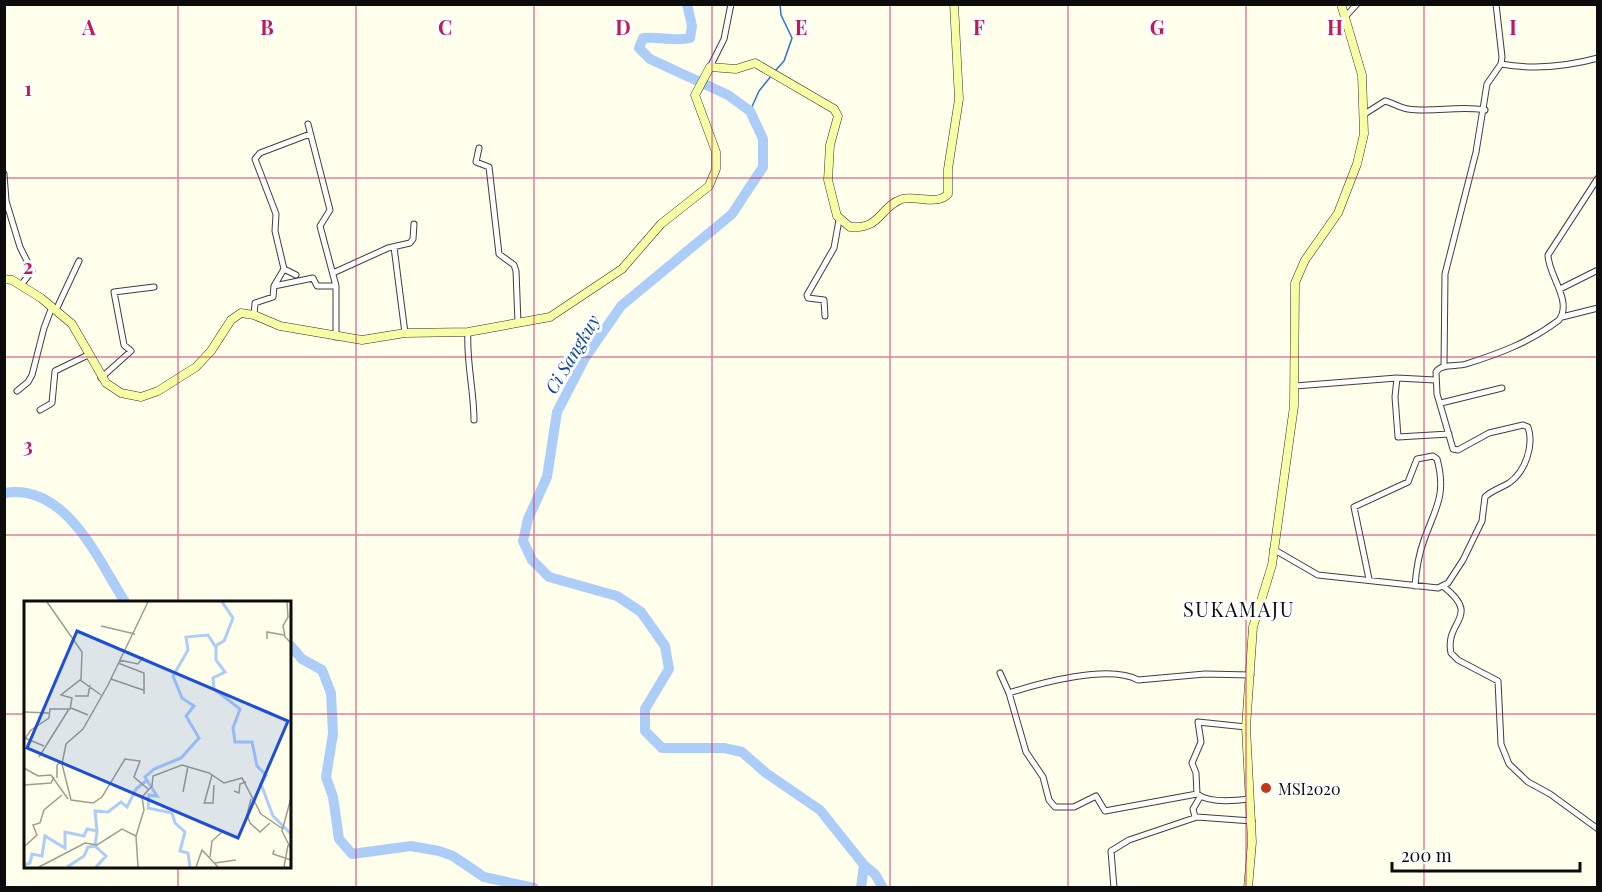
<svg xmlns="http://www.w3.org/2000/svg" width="1602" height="892" font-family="'Playfair Display',serif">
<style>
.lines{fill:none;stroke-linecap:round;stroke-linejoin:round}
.stream{stroke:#3071d4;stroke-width:1.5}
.river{stroke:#adcdf9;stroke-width:10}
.street-casing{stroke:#3f3f3f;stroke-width:7}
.secondary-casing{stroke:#2e2e2e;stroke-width:9}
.street{stroke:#fff;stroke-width:5}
.secondary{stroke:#f7ffa6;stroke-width:8}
.grid{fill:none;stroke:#c2185b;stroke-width:1.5;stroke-opacity:0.55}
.poi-dot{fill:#c3381d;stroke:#fff;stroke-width:2}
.labels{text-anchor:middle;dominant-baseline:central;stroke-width:6;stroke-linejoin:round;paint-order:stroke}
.poi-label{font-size:16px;fill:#0c0c0c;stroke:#fff;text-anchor:start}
.water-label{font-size:18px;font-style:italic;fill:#0f45a4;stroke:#fff}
.quarter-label{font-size:20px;letter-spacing:1.5px;fill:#0c0c0c;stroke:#fff}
.inset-river{fill:none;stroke:#adcdf9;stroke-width:3}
.inset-road{fill:none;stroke:#9e9e92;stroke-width:1.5}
.view{fill:#1d4ed8;fill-opacity:0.15;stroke:#1d4ed8;stroke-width:3}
.inset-edge{fill:none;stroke:#0c0c0c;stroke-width:3}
.grid-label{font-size:20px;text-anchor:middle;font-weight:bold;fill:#c2185b;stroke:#fff;stroke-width:6;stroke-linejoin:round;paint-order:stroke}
</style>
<rect width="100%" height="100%" fill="#ffffeb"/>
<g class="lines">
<!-- stream -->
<path class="stream" d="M 775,71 L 784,61 L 792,38 L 781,15 L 780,4
M 750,111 L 759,91 L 772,75"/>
<!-- river -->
<path class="river" d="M 687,4 L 692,26 L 690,38 C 674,42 660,36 643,38 L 639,48 L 650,59 L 728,95 L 750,111 L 763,139 L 763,167 L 732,214 L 621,306 L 585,358 L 557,412 L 547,477 L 528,519 L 523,541 L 532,560 L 549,577 L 617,596 L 641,612 L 665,646 L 669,669 L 645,709 L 645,731 L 662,748 L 724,748 L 742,752 L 766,773 L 820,810 L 864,865 L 861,888
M 4,493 C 66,482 98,560 125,602
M 290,645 L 302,659 L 322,670 L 331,693 L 333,734 L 326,777 L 333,797 L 339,839 L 352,854 L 411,846 L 439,851 L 453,856 L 484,877 L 534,888
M 864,865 L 875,874 L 883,888"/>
<defs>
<path id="street" d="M 1345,17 L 1357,4
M 1501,64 C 1534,70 1565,67 1598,58
M 710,67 L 724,39 L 731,4
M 1363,115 L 1385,101 C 1393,103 1400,108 1408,109 C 1434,113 1458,105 1485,110
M 308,124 L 330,210 L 320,226 L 336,286 L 336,337
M 479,148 L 476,162 L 489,167 L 499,254 L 514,265 L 516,271 L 518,323
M 4,174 L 6,201 L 20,247 L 32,271 L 21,285
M 394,247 L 405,333
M 333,273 L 388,248 L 410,243 L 413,239 L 414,224
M 296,275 L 284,269 L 275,231 L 276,214 L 255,159 L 260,153 L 310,134
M 274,286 L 284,269
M 1560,289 L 1598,270
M 56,310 L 79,261
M 254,315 L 255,303 L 273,297 L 274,286 L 313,278 L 317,286 L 336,286
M 825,316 L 824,300 L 808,298 L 807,295 L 834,248 L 839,220
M 1562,317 L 1598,308
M 468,332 C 466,361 474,390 474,420
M 1444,367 L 1445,274 L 1476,152 L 1487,84 L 1501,64 L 1502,57 L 1496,4
M 101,378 L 131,351 L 124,345 L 114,292 L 154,287
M 1397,378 L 1395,397 L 1398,437 L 1449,434
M 1295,386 L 1397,378 L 1435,380
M 17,391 L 28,382 L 32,375 L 44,328 L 52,307
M 1441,403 L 1502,388
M 40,410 L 52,403 L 55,371 L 88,355
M 1273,549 L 1318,575 L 1438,588 L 1448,583 L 1463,560 L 1482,521 L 1485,497 C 1492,490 1501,488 1509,483 C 1526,471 1534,445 1528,427 L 1523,425 L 1489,433 L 1458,450 L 1453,449 L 1437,394 L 1436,372 C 1442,363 1457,367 1466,364 C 1501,353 1530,342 1559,320 C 1573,301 1548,275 1548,255 L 1598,178
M 1369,579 L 1354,507 L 1408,482 L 1417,459 L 1433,456 L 1437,459 C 1447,495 1435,509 1424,540 C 1419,554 1416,571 1415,586
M 1444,587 C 1482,617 1444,621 1451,653 L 1458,660 L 1498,681 L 1501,744 L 1509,764 L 1528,782 L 1550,794 L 1598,829
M 1000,673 L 1009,693 L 1026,752 L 1043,777 L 1049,800 L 1055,807 L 1074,807 L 1096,796 L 1105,811 L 1197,794 C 1209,803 1234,801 1249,799
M 1009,693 C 1040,683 1109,664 1138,680 L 1205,674 L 1251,675
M 1197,794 L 1196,773 L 1192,763 L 1201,742 L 1198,722 L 1246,727
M 1195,817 L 1193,809 L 1200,797
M 1114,888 L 1111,851 L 1129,840 L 1197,817 L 1252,821"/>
<path id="secondary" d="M 4,279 L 12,280 L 41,298 L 72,324 L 106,383 L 121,393 L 141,397 L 158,391 L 196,367 L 211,351 L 231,320 L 241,313 L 254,315 L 280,326 L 362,340 L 405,333 L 468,332 L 550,317 L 622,269 L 661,224 L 709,186 L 716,169 L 716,152 L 695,95 L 710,67 L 736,69 L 755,63 L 834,109 L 838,116 L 830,145 L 828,180 L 837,216 L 850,227 C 882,229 879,207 902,199 C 917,195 937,206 948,194 L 948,169 L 959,99 L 954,4
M 1248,888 L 1252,842 L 1246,727 L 1253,627 L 1272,565 L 1294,406 L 1295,283 L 1305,260 L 1338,213 L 1357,164 L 1364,134 L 1362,75 L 1341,4"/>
</defs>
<!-- street casing -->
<use href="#street" class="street-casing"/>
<!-- secondary casing -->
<use href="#secondary" class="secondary-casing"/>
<!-- street -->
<use href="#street" class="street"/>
<!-- secondary -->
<use href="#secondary" class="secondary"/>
</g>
<!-- grid -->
<path class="grid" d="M 178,4 L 178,602M 356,4 L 356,888M 534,4 L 534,888M 712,4 L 712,888M 890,4 L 890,888M 1068,4 L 1068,888M 1246,4 L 1246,888M 1424,4 L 1424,888M 4,178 L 1598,178M 4,357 L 1598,357M 4,535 L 1598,535M 4,714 L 26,714M 290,714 L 1598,714M 178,866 L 178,888"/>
<!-- markers -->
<circle class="poi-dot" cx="1266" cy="788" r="6"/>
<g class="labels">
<!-- poi labels -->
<g class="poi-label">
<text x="1278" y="788">MSI2020</text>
</g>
<!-- water labels -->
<g class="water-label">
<text transform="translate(572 354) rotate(-59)">Ci Sangkuy</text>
</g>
<!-- quarter labels -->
<g class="quarter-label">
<text x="1239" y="608">SUKAMAJU</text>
</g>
</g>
<!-- overview -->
<g transform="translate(24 601)">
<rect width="267" height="267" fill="#ffffeb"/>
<path class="inset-river" d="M 192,45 L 192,59 L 201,71 L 189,77 L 190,88 L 216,108 L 209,127 L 211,141 L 228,141 L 233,165 L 242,174 L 237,183 L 249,215 L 267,233M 0,264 L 6,262 L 8,253 L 18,255 L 21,235 L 41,247 L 41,231 L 60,235 L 63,228 L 73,230 L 71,210 L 84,211 L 97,201 L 103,206 L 112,188 L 122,180M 43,266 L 60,255 L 64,246 L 71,245M 72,266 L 82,255 L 71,245 L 73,230M 166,266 L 164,252 L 156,250 L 161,231 L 151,222 L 148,212 L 124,207 L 125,194 L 133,195 L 121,176 L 130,168 L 157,157 L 175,137 L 162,115 L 170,105 L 158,97 L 149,75 L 164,49 L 162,36 L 184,34 L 191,45 L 200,40 L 209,17 L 198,1"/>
<path class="inset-road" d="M 23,1 L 58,51 L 57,79M 124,1 L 84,84 L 59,128 L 42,143 L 38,163 L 47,199 L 69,202 L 78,196 L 101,158 L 116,160 L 110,176 L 124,188M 263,1 L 264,16 L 259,25 L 261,36 L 267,42M 77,25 L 111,33M 243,38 L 243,31 L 260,34M 95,59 L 114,63 L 119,56M 94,62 L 120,72 L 120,93M 87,78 L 119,89M 51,95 L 64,95 L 66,84M 47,107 L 64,114M 0,111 L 25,112M 1,137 L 20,145M 0,139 L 7,129 L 25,117 L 26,108 L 46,108 L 48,97 L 37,94 L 56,79 L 77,94M 15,156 L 45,108M 0,167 L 14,175 L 27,174 L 44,198M 33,177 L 33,164 L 38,160M 0,184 L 27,182 L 30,176M 210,190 L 215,192 L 216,183 L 222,181M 159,191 L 164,165M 267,197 L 258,230 L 267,248M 227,198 L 223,214 L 226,222 L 236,231 L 246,222M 181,202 L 189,202 L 190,184M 180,203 L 188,174M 112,235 L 120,209 L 118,196 L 128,185 L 129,175 L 158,164 L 185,172 L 200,182 L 218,177 L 237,213 L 259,228M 0,246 L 13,234 L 9,224 L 16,222 L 20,209 L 38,194M 250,249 L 249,253 L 267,259M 186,256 L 188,240 L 199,230M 191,262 L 212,259M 15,266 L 61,242 L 73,244 L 98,228 L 112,235 L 114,266M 172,266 L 178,249 L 194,266M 260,266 L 264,244"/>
<path class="view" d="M 53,30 L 264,120 L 214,237 L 3,147 Z"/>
<rect width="267" height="267" class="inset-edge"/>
</g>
<g class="grid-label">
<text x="89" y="35">A</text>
<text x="267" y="35">B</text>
<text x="445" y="35">C</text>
<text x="623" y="35">D</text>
<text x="801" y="35">E</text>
<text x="979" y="35">F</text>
<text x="1157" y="35">G</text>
<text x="1335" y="35">H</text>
<text x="1513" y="35">I</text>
<text x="28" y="96">1</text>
<text x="28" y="274">2</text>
<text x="28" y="453">3</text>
</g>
<!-- border -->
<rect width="1602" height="892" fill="none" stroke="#0c0c0c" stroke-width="12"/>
<!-- scale -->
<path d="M1392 862v9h188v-9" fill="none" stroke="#0c0c0c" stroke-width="3"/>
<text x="1401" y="862" font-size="18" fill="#0c0c0c" stroke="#ffffff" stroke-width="4.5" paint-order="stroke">200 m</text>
</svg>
